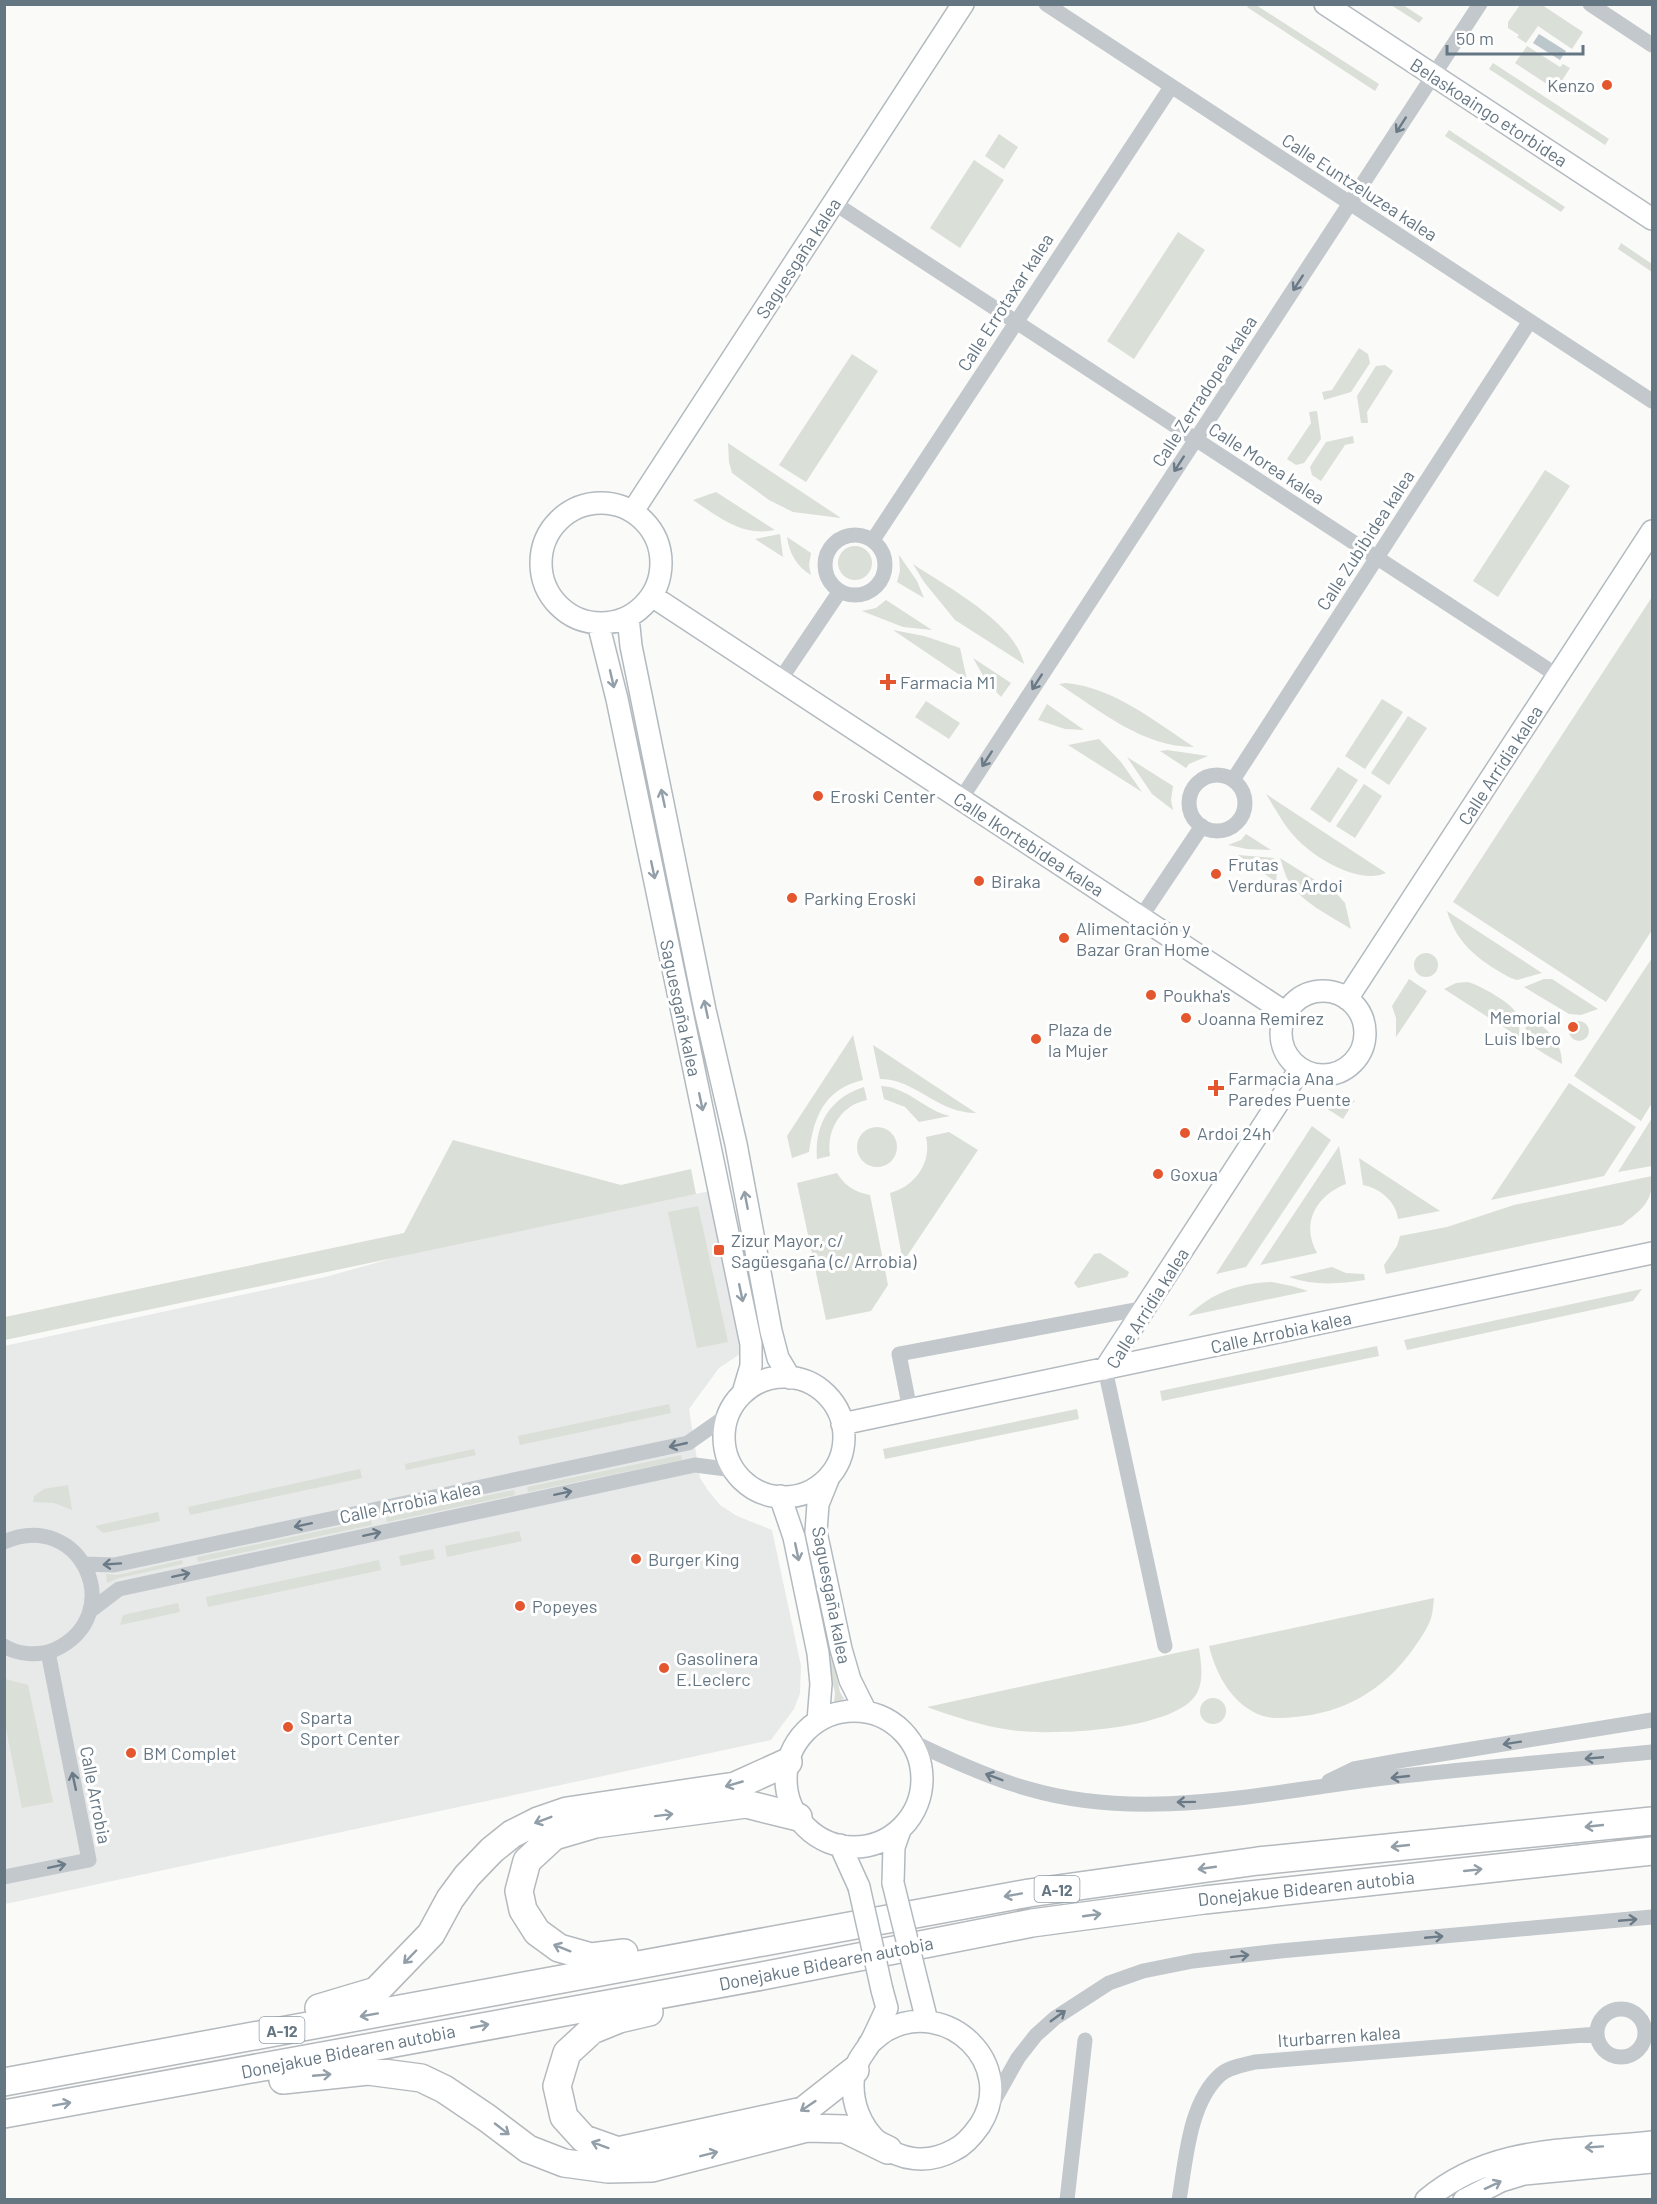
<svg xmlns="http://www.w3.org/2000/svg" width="1657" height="2204" font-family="Barlow,sans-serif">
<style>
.built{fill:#e8e9e9}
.green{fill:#dadfd7}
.water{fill:#bbc7cb}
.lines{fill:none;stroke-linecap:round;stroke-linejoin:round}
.secondary-casing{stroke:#b3babf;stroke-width:24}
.highway-casing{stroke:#b4b9bd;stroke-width:30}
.street{stroke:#c3c8cc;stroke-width:15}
.secondary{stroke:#fff;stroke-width:21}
.highway{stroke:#fff;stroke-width:27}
.secondary-bridge-casing{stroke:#b3babf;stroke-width:24;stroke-linecap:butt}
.secondary-bridge{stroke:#fff;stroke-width:21}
.oneway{stroke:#6a7a87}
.oneway2{stroke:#939fa8}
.poi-dot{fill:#e4572e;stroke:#fff;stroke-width:2}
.labels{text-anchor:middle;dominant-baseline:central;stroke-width:6;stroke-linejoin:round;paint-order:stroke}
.shield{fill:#fff;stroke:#939fa8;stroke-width:1.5}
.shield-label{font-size:16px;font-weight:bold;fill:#657683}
.poi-label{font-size:18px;fill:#657683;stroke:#fff;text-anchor:start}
.street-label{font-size:18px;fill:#657683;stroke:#fff}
</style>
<rect width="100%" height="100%" fill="#fafaf8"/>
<!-- built -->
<path class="built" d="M 710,1191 L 743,1352 L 719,1368 L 689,1409 L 700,1478 L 707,1489 L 720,1505 L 737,1516 L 772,1530 L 801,1666 L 800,1693 L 794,1709 L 771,1740 L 5,1904 L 4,1346 L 325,1277 L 408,1254 Z"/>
<!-- green -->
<path class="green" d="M 1524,4 L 1542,5 L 1583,32 L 1572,49 L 1538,26 L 1526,43 L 1517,37 L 1519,35 L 1508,28 L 1508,22 L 1520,5 Z
M 1249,5 L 1256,5 L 1379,84 L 1375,91 L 1247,7 Z
M 1391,5 L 1403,5 L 1423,18 L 1419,23 Z
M 1527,46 L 1560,67 L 1563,64 L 1570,68 L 1556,90 L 1515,63 Z
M 1493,63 L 1609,139 L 1605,145 L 1489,69 Z
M 1449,130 L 1565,207 L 1561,212 L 1445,136 Z
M 999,134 L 1018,147 L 1004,169 L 985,156 Z
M 974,160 L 1004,180 L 960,248 L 930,228 Z
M 1178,232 L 1205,250 L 1134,359 L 1107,341 Z
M 1621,243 L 1652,264 L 1652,272 L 1618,249 Z
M 1359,348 L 1368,354 L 1370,363 L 1351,392 L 1324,400 L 1322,392 L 1332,390 Z
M 852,354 L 878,371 L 806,482 L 779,465 Z
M 1385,365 L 1393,371 L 1367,412 L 1368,423 L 1361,423 L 1357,396 L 1376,366 Z
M 1317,411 L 1321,439 L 1304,463 L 1296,465 L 1287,459 L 1311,423 L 1309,412 Z
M 1353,436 L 1354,443 L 1345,445 L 1321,481 L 1312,475 L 1310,467 L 1326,442 Z
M 728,443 L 841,518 L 793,512 L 769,500 L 732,473 L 729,462 Z
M 1545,470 L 1570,486 L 1498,597 L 1473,581 Z
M 716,492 L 775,530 C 742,537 719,517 693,500 Z
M 780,534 L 783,557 L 755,539 Z
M 787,537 L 811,553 L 809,565 L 811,575 C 797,567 789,553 787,537 Z
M838 563a17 17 0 1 1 34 0a17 17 0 1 1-34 0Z
M 899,555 L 917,581 L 924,598 L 897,582 L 900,571 Z
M 913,564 C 947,587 1015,622 1024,664 L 955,620 L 924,582 Z
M 1652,597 L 1652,930 L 1606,1002 L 1453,902 Z
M 886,600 L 932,630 L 903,627 L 862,611 L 876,608 Z
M 893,630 L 924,636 L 960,648 L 967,680 Z
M 973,658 L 1011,683 L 1001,697 L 985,679 Z
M 1066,683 C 1115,688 1154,721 1194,747 C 1143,747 1100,711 1059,684 Z
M 1382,699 L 1403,712 L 1365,769 L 1345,756 Z
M 926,701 L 960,723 L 949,739 L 915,717 Z
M 1047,704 L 1084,730 L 1065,729 L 1038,720 Z
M 1408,716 L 1427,728 L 1389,785 L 1371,773 Z
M 1099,739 L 1121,762 L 1142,792 L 1068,745 Z
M 1167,750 L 1208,756 L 1189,764 L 1186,768 L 1160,751 Z
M 1127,757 L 1173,786 L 1171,800 L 1173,810 L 1152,794 Z
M 1338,767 L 1358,780 L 1330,823 L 1310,809 Z
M 1364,784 L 1382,796 L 1355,838 L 1336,826 Z
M 1266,794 L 1386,873 C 1358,885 1313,857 1295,837 C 1283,824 1275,808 1266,794 Z
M 1246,834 L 1271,850 L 1247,849 L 1228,845 L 1241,840 Z
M 1238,855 L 1274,858 L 1277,872 L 1276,882 Z
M 1280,858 L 1337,894 L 1345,903 L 1351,929 C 1331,916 1300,902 1288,880 C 1284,873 1283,865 1280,858 Z
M 1447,911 L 1453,915 L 1542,973 L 1517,980 C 1509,978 1502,973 1495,969 C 1471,954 1455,938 1447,911 Z
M1414 965a12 12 0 1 1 24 0a12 12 0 1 1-24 0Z
M 1652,958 L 1652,1103 L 1641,1121 L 1574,1076 Z
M 1409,979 L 1427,991 L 1396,1037 L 1396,1018 L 1392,1006 Z
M 1544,979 L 1552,979 L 1598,1009 L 1581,1015 L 1569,1014 L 1524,987 Z
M 1468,982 C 1479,985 1512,1003 1516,1013 C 1519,1021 1520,1029 1519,1037 L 1444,989 L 1456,983 Z
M 1524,1015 C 1545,1026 1562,1039 1562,1064 C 1534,1047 1527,1049 1524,1015 Z
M1569 1031a10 10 0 1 1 20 0a10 10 0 1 1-20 0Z
M 853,1035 L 863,1080 C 824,1089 814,1117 809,1152 L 792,1158 L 787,1136 Z
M 873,1045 L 976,1113 C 937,1113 914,1078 880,1079 Z
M 1569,1083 L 1636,1127 L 1604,1176 L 1491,1200 Z
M 881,1086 C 908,1087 925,1111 950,1116 L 919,1122 L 905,1107 L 884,1099 Z
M 864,1087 L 867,1100 C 841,1105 826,1130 830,1156 L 817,1159 C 814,1124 831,1097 864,1087 Z
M 1355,1100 L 1343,1119 L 1326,1108 L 1341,1106 Z
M 1652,1118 L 1652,1166 L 1618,1172 Z
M 1312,1126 L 1331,1140 L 1246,1267 L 1216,1274 Z
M857 1147a20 20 0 1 1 40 0a20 20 0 1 1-40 0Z
M 949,1132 L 978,1150 L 903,1262 L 890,1193 C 915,1186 932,1163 926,1137 Z
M 453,1140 L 621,1185 L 691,1169 L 696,1194 L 5,1340 L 5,1317 L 404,1233 Z
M 1339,1146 L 1346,1184 C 1317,1195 1300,1223 1317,1253 L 1260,1265 Z
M 1359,1158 L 1440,1211 L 1398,1219 C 1396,1201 1379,1188 1363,1185 Z
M 837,1173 C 845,1186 855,1192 870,1195 L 888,1285 L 871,1311 L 826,1320 L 797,1183 Z
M 1652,1176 C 1653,1203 1642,1209 1622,1225 L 1386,1274 L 1384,1265 L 1397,1246 L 1400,1236 L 1447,1227 L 1514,1205 Z
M 698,1206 L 728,1342 L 697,1348 L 668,1212 Z
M 1100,1253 L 1129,1272 L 1127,1277 L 1078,1288 L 1074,1283 L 1094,1254 Z
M 1332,1267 L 1346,1273 L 1364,1274 L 1365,1280 C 1339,1284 1314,1286 1289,1277 Z
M 1272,1282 L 1292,1286 L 1308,1291 L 1188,1316 C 1211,1293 1239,1283 1272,1282 Z
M 1642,1289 L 1633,1301 L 1407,1350 L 1404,1340 Z
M 1377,1346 L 1379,1356 L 1162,1401 L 1160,1391 Z
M 669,1404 L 671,1413 L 520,1445 L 518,1436 Z
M 1077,1409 L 1079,1419 L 885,1459 L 883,1449 Z
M 474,1449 L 476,1455 L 406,1470 L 405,1464 Z
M 681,1455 L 682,1460 L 528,1492 L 527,1487 Z
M 360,1469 L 362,1478 L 190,1515 L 188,1507 Z
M 68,1485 L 72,1510 L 54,1503 L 33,1502 L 34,1496 L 44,1489 Z
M 514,1490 L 515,1495 L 387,1522 L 386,1517 Z
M 158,1512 L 160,1521 L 103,1533 L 95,1526 Z
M 371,1520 L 372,1525 L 198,1562 L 197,1557 Z
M 519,1531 L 522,1541 L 447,1557 L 445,1546 Z
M 804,1543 L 808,1543 L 829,1644 L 824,1645 Z
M 433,1549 L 435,1559 L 401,1566 L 399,1556 Z
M 182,1560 L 183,1564 L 119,1578 L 107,1583 L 106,1574 L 118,1575 Z
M 379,1560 L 381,1570 L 208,1607 L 206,1597 Z
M 1434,1598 C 1433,1605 1433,1614 1430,1621 C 1426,1631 1418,1642 1411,1652 C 1382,1691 1343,1713 1295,1717 C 1284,1718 1273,1719 1263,1716 C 1233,1706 1216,1675 1209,1646 Z
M 178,1603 L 180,1612 L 120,1625 L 123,1615 Z
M 1199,1648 C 1201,1662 1204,1680 1197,1693 C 1177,1731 1049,1736 1011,1730 C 982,1726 955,1717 927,1707 Z
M 833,1658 L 840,1692 L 844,1699 L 834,1702 L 835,1693 L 827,1659 Z
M 5,1679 L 28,1685 L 53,1802 L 22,1808 L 5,1724 Z
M1200 1711a13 13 0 1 1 26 0a13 13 0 1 1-26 0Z"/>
<!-- water -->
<path class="water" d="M 1539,34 L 1566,51 L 1560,60 L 1533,43 Z"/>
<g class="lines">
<defs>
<path id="secondary" d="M 1325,4 L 1652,219
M541 563a60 60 0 1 1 120 0a60 60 0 1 1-120 0Z
M 633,511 L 963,4
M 652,596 L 1286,1013
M 628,617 L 631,646 L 705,1010 L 736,1144 L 771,1331 L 778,1358 L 790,1378
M 598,623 L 617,699 L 751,1344 L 751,1366 L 743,1393
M1281 1033a42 42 0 1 1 84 0a42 42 0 1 1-84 0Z
M 1347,999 L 1652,531
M 1105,1369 L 1300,1069
M724 1437a60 60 0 1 1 120 0a60 60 0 1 1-120 0Z
M 842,1424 L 1652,1253
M 829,1477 L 818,1504 L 816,1532 L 841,1649 L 850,1680 L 866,1712
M 780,1496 L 794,1537 L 818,1653 L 821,1684 L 818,1721
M786 1779a68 68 0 1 1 136 0a68 68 0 1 1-136 0Z
M 840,1845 L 859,1887
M 893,1883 L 894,1847 L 900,1830
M 918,1985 L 927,2021
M 869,2044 C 875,2039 881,2033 887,2030 C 948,1997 1018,2065 980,2125 C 973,2135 965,2145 954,2150 C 900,2180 845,2130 854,2073 C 856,2062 863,2054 869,2045 C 876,2033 881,2020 887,2008 L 882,1990
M 1426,2200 C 1492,2144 1573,2151 1652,2142
M 1464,2200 L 1501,2181 L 1524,2174 L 1652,2162"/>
<path id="highway" d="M 624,1953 L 591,1957 L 559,1948 L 537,1932 L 523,1910 L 519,1891 L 527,1861 L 554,1836 L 595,1824 L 746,1804 L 798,1817
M 319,2008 L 376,1991 L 431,1934 L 450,1899 L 467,1876 L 492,1850 L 512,1834 L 538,1821 L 567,1811 L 735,1786 L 788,1762
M 649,2012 L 619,2019 L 592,2030 L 567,2053 L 557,2086 L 564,2117 L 584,2139 L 618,2151 L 803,2111 L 855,2070
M 283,2080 L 368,2071 L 421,2078 L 444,2089 L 487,2118 L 528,2149 L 564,2163 L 608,2169 L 652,2168 L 807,2128 L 845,2129 L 888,2150
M 4,2082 L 1029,1893 L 1258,1861 L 1652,1821
M 4,2114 L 762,1976 L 1032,1923 L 1204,1900 L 1652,1851"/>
</defs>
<!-- secondary casing -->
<use href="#secondary" class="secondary-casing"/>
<!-- highway casing -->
<use href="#highway" class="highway-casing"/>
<!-- street -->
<path class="street" d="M 1046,4 L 1652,401
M 1590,4 L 1652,45
M 834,203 L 1558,676
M825 565a30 30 0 1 1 60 0a30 30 0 1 1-60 0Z
M 873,540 L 1171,87
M 780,680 L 840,591
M1189 803a28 28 0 1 1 56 0a28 28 0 1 1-56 0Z
M 1233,780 L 1530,321
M 961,799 L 1480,4
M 1141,917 L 1202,826
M 1105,1369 L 1165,1646
M 910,1410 L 899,1354 L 1145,1308
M 4,1542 C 81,1508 130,1615 54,1650 C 39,1656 18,1655 4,1646
M 84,1564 L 114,1565 L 688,1443 L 728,1415
M 90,1611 L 119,1589 L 695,1465 L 734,1470
M 911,1741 C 948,1759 989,1778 1029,1789 C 1142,1822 1262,1793 1376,1779 C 1468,1768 1560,1761 1652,1752
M 1329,1781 L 1354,1769 L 1398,1761 L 1652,1720
M 4,1877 L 89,1860 L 48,1652
M1597 2033a24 24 0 1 1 48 0a24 24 0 1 1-48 0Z
M 991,2106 L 1018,2058 L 1036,2035 L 1055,2018 L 1109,1983 L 1143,1971 L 1193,1961 L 1280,1951 L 1652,1917
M 1067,2200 L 1085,2040
M 1179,2200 C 1186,2160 1189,2103 1220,2075 C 1229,2067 1244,2065 1255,2062 L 1597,2034"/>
<!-- secondary -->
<use href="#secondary" class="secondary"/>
<!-- highway -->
<use href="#highway" class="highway"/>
<defs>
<path id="secondary-bridge" d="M 893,1883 L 918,1985
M 859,1887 L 882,1990"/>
</defs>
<!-- secondary-bridge casing -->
<use href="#secondary-bridge" class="secondary-bridge-casing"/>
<!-- secondary-bridge -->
<use href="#secondary-bridge" class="secondary-bridge"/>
</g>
<!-- one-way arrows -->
<defs><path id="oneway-shaft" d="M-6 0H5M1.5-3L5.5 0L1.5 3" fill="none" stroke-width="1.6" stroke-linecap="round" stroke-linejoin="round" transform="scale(1.5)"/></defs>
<g class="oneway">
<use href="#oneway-shaft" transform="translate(1401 125) rotate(123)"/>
<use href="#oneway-shaft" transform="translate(1298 283) rotate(123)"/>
<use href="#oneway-shaft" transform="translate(1179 464) rotate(123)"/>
<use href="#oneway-shaft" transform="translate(1037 682) rotate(123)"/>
<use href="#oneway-shaft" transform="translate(987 759) rotate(123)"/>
<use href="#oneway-shaft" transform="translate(678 1445) rotate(167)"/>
<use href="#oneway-shaft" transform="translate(563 1493) rotate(-12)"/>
<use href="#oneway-shaft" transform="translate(303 1525) rotate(168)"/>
<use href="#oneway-shaft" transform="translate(372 1534) rotate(-12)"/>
<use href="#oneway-shaft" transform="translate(112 1564) rotate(176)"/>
<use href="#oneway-shaft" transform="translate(181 1575) rotate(-12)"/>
<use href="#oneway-shaft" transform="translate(1512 1743) rotate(171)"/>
<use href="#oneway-shaft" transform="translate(1594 1758) rotate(175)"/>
<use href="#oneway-shaft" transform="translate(994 1777) rotate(-159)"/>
<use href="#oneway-shaft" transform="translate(1400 1777) rotate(174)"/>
<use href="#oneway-shaft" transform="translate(74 1781) rotate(-102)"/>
<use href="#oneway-shaft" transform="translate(1186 1802) rotate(179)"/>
<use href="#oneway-shaft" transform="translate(57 1866) rotate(-12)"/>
<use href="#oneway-shaft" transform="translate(1628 1920) rotate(-5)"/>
<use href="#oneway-shaft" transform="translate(1434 1937) rotate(-5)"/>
<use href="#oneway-shaft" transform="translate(1240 1956) rotate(-7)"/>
<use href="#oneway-shaft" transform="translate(1058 2016) rotate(-36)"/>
</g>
<g class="oneway2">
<use href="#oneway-shaft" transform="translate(612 679) rotate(77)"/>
<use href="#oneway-shaft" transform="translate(663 798) rotate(-102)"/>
<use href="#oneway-shaft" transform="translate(653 870) rotate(78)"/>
<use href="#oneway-shaft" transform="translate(706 1009) rotate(-102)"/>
<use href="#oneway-shaft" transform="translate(701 1102) rotate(78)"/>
<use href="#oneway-shaft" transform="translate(746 1200) rotate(-101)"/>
<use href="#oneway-shaft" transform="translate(741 1293) rotate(78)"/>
<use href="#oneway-shaft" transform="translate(797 1552) rotate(78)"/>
<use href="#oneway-shaft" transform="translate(734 1784) rotate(164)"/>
<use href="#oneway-shaft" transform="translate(664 1815) rotate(-7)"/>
<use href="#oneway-shaft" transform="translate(543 1820) rotate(159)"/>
<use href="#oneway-shaft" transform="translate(1594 1826) rotate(174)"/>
<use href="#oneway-shaft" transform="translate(1400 1846) rotate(174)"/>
<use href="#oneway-shaft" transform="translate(1207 1868) rotate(172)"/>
<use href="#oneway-shaft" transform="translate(1473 1870) rotate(-6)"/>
<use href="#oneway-shaft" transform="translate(1013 1895) rotate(170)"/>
<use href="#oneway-shaft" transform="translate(1092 1915) rotate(-8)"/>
<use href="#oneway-shaft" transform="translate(562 1948) rotate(-158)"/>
<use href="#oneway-shaft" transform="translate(410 1957) rotate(134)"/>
<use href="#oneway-shaft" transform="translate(369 2015) rotate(170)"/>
<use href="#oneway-shaft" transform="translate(480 2026) rotate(-11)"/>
<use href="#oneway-shaft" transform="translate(322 2075) rotate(-5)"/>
<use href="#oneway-shaft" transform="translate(62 2104) rotate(-10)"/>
<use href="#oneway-shaft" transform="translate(808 2106) rotate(146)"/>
<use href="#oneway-shaft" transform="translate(502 2129) rotate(38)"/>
<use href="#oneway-shaft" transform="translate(600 2145) rotate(-160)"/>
<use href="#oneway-shaft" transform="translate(1594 2147) rotate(176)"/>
<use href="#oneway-shaft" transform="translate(709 2154) rotate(-14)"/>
<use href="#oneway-shaft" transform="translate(1493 2185) rotate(-25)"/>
</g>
<!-- markers -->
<g class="poi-dot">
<circle cx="1607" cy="85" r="6"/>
<path d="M885 673h6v6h6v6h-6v6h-6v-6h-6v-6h6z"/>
<circle cx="818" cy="796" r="6"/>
<circle cx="1216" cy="874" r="6"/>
<circle cx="979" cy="881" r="6"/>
<circle cx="792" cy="898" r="6"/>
<circle cx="1064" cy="938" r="6"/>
<circle cx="1151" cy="995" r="6"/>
<circle cx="1186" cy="1018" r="6"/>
<circle cx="1573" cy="1027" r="6"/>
<circle cx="1036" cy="1039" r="6"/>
<path d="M1213 1079h6v6h6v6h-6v6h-6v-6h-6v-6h6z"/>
<circle cx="1185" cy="1133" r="6"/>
<circle cx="1158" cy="1174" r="6"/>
<rect x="713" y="1244" width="12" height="12" rx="3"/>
<circle cx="636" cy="1559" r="6"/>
<circle cx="520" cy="1606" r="6"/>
<circle cx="664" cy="1668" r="6"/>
<circle cx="288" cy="1727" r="6"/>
<circle cx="131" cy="1753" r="6"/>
</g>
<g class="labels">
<!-- shield labels -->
<g class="shield">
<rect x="1034.5" y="1876" width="45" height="26" rx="4.5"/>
<rect x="259.5" y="2017" width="45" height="26" rx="4.5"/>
</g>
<g class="shield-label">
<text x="1057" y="1889">A-12</text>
<text x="282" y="2030">A-12</text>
</g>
<!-- poi labels -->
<g class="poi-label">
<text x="1595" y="85" text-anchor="end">Kenzo</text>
<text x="900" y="682">Farmacia M1</text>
<text x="830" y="796">Eroski Center</text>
<text x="1228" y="864">Frutas<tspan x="1228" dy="21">Verduras Ardoi</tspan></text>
<text x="991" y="881">Biraka</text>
<text x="804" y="898">Parking Eroski</text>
<text x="1076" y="928">Alimentación y<tspan x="1076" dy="21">Bazar Gran Home</tspan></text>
<text x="1163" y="995">Poukha's</text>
<text x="1561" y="1017" text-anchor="end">Memorial<tspan x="1561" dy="21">Luis Ibero</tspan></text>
<text x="1198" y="1018">Joanna Remirez</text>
<text x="1048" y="1029">Plaza de<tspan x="1048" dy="21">la Mujer</tspan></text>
<text x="1228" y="1078">Farmacia Ana<tspan x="1228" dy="21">Paredes Puente</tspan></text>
<text x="1197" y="1133">Ardoi 24h</text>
<text x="1170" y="1174">Goxua</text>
<text x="731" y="1240">Zizur Mayor, c/<tspan x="731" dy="21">Sagüesgaña (c/ Arrobia)</tspan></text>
<text x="648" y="1559">Burger King</text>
<text x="532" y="1606">Popeyes</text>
<text x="676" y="1658">Gasolinera<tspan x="676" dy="21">E.Leclerc</tspan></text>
<text x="300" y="1717">Sparta<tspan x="300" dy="21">Sport Center</tspan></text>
<text x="143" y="1753">BM Complet</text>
</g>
<!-- street labels -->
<g class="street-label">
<text transform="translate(1489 112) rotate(33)">Belaskoaingo etorbidea</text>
<text transform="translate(1360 187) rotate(33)">Calle Euntzeluzea kalea</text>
<text transform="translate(798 258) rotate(-57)">Saguesgaña kalea</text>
<text transform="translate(1005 302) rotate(-57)">Calle Errotaxar kalea</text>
<text transform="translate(1204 391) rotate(-57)">Calle Zerradopea kalea</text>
<text transform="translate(1267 463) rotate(33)">Calle Morea kalea</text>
<text transform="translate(1365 540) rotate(-57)">Calle Zubibidea kalea</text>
<text transform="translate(1500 765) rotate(-57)">Calle Arridia kalea</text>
<text transform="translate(1029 844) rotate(33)">Calle Ikortebidea kalea</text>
<text transform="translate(681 1008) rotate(78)">Saguesgaña kalea</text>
<text transform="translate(1147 1308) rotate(-58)">Calle Arridia kalea</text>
<text transform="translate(1281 1332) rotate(-12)">Calle Arrobia kalea</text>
<text transform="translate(410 1502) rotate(-12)">Calle Arrobia kalea</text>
<text transform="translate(832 1595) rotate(79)">Saguesgaña kalea</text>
<text transform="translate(96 1795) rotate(79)">Calle Arrobia</text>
<text transform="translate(1306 1888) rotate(-6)">Donejakue Bidearen autobia</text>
<text transform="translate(826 1963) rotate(-11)">Donejakue Bidearen autobia</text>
<text transform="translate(1339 2036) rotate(-4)">Iturbarren kalea</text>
<text transform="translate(348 2051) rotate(-11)">Donejakue Bidearen autobia</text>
</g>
</g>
<!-- border -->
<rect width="1657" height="2204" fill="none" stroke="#657683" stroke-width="12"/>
<!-- scale -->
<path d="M1447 45v9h136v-9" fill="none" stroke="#657683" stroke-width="3"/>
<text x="1456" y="45" font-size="18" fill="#657683" stroke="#ffffff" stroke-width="4.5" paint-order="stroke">50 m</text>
</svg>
